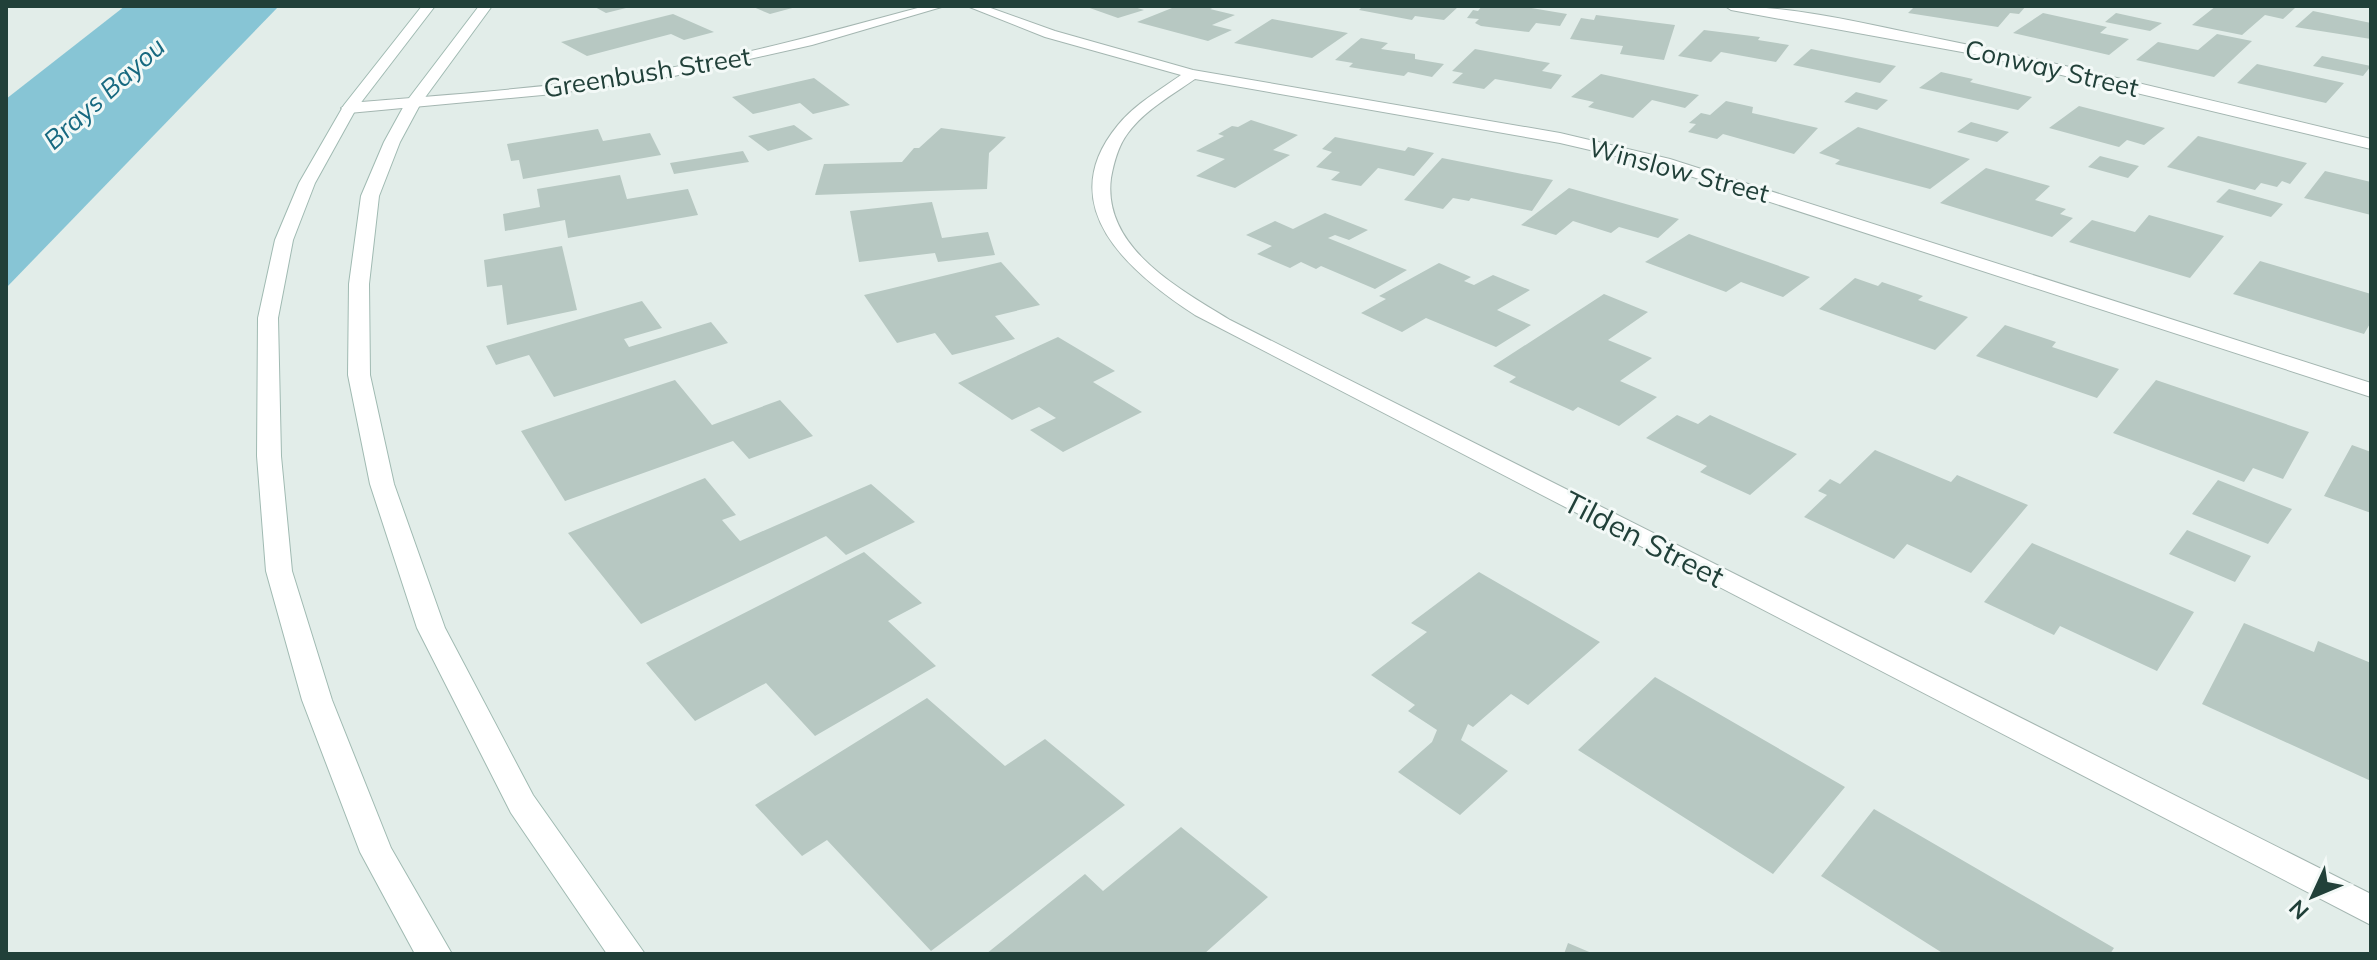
<svg xmlns="http://www.w3.org/2000/svg" width="2377" height="960" font-family="Mulish,sans-serif">
<style>
.water{fill:#87c5d5}
.building{fill:#b7c8c2}
.lines{fill:none;stroke-linecap:round;stroke-linejoin:round}
.minor-casing{stroke:#a4b6b1;stroke-width:2}
.secondary-casing{stroke:#a0bab2;stroke-width:2}
.minor{fill:#fff;fill-rule:evenodd}
.secondary{fill:#fff;fill-rule:evenodd}
.labels{text-anchor:middle;dominant-baseline:central;stroke-width:6;stroke-linejoin:round;paint-order:stroke}
.far-street-label{font-size:26px;fill:#214039;stroke:#f3f9f7}
.far-water-label{font-size:26px;font-style:italic;fill:#176980;stroke:#f3f9f7}
.street-label{font-size:30px;fill:#214039;stroke:#f3f9f7}
</style>
<rect width="100%" height="100%" fill="#e2ede9"/>
<!-- water -->
<path class="water" d="M 125,6 L 279,6 L 6,288 L 6,99 Z"/>
<!-- building -->
<path class="building" d="M 593,6 L 630,6 L 630,7 L 606,13 Z
M 751,6 L 796,6 L 796,7 L 770,14 Z
M 1084,6 L 1131,6 L 1144,10 L 1118,18 Z
M 1177,6 L 1217,6 L 1210,9 L 1235,15 L 1212,25 L 1232,30 L 1208,41 L 1137,22 Z
M 1363,6 L 1451,6 L 1458,7 L 1444,20 L 1415,16 L 1412,20 L 1359,10 Z
M 1482,6 L 1520,6 L 1567,14 L 1560,26 L 1536,23 L 1529,32 L 1481,26 L 1475,23 L 1479,19 L 1467,18 L 1473,10 L 1478,11 Z
M 1915,6 L 1976,8 L 2026,6 L 2019,14 L 2010,13 L 1998,27 L 1908,13 Z
M 2216,6 L 2284,6 L 2295,8 L 2283,19 L 2265,15 L 2242,35 L 2192,25 Z
M 2313,11 L 2371,23 L 2371,39 L 2295,27 Z
M 2043,13 L 2107,27 L 2100,33 L 2129,39 L 2109,55 L 2013,33 Z
M 2116,13 L 2162,23 L 2150,31 L 2105,22 Z
M 673,14 L 714,32 L 684,40 L 671,34 L 587,56 L 561,42 Z
M 1596,15 L 1675,25 L 1664,60 L 1620,54 L 1623,46 L 1570,39 L 1581,18 L 1594,20 Z
M 1272,19 L 1348,33 L 1312,58 L 1234,43 Z
M 1704,30 L 1760,37 L 1758,40 L 1789,45 L 1776,62 L 1721,52 L 1711,62 L 1678,56 Z
M 2217,34 L 2252,41 L 2214,77 L 2136,60 L 2158,42 L 2198,50 Z
M 1361,38 L 1388,43 L 1381,49 L 1415,54 L 1415,59 L 1444,64 L 1432,77 L 1408,72 L 1404,76 L 1349,67 L 1353,63 L 1335,60 Z
M 1475,49 L 1550,63 L 1542,71 L 1562,75 L 1551,89 L 1495,79 L 1484,89 L 1452,83 L 1463,73 L 1452,71 Z
M 1811,49 L 1896,66 L 1880,83 L 1793,65 Z
M 2322,56 L 2371,66 L 2363,76 L 2313,66 Z
M 2257,64 L 2344,83 L 2326,103 L 2237,83 Z
M 1941,72 L 1973,79 L 1970,82 L 2032,97 L 2018,110 L 1919,88 Z
M 1601,74 L 1699,95 L 1685,108 L 1652,100 L 1633,118 L 1588,107 L 1594,102 L 1571,97 Z
M 814,78 L 850,105 L 813,114 L 800,103 L 753,114 L 732,97 Z
M 1856,92 L 1888,100 L 1877,110 L 1844,102 Z
M 1726,101 L 1753,107 L 1752,113 L 1818,128 L 1794,154 L 1723,134 L 1717,139 L 1688,132 L 1696,124 L 1689,123 L 1701,113 L 1710,115 Z
M 2079,106 L 2165,128 L 2144,145 L 2127,140 L 2119,147 L 2049,128 Z
M 1251,120 L 1298,135 L 1273,150 L 1290,155 L 1235,188 L 1196,176 L 1225,159 L 1196,151 L 1224,136 L 1218,134 L 1232,126 L 1238,127 Z
M 1971,122 L 2009,132 L 1997,142 L 1957,132 Z
M 794,125 L 813,139 L 768,151 L 748,136 Z
M 1858,127 L 1970,159 L 1930,189 L 1835,164 L 1840,160 L 1819,153 Z
M 941,128 L 1006,137 L 989,153 L 987,189 L 815,195 L 824,164 L 902,162 L 914,148 L 919,148 Z
M 598,129 L 603,141 L 650,133 L 661,155 L 523,179 L 519,160 L 511,161 L 507,144 Z
M 2198,136 L 2307,163 L 2290,184 L 2282,181 L 2277,187 L 2261,183 L 2255,190 L 2167,167 Z
M 1335,137 L 1405,151 L 1408,147 L 1434,153 L 1414,176 L 1378,168 L 1361,186 L 1331,180 L 1340,172 L 1316,167 L 1332,152 L 1322,149 Z
M 743,151 L 749,162 L 674,174 L 670,163 Z
M 2100,156 L 2139,166 L 2128,178 L 2088,167 Z
M 1442,158 L 1553,180 L 1532,211 L 1471,198 L 1469,201 L 1453,198 L 1443,209 L 1404,200 Z
M 1986,168 L 2050,186 L 2035,200 L 2066,209 L 2060,214 L 2073,218 L 2052,237 L 1940,203 Z
M 2325,171 L 2371,182 L 2371,215 L 2304,198 Z
M 620,175 L 627,199 L 688,189 L 698,215 L 568,238 L 565,220 L 505,231 L 503,214 L 540,207 L 537,189 Z
M 1569,188 L 1679,219 L 1658,238 L 1619,227 L 1611,233 L 1573,221 L 1556,235 L 1521,225 Z
M 2229,189 L 2283,204 L 2271,217 L 2216,202 Z
M 932,202 L 942,238 L 988,232 L 995,255 L 938,262 L 935,253 L 859,262 L 850,211 Z
M 1325,213 L 1368,230 L 1349,240 L 1335,235 L 1328,238 L 1407,270 L 1375,289 L 1321,266 L 1316,269 L 1301,262 L 1290,268 L 1257,254 L 1272,246 L 1246,235 L 1275,221 L 1293,229 Z
M 2149,215 L 2224,236 L 2190,278 L 2069,242 L 2092,220 L 2135,232 Z
M 1689,234 L 1810,277 L 1783,297 L 1741,282 L 1726,292 L 1645,262 Z
M 562,246 L 577,310 L 507,325 L 502,285 L 487,287 L 484,260 Z
M 2260,261 L 2371,294 L 2371,322 L 2364,334 L 2233,294 Z
M 1001,262 L 1040,305 L 995,316 L 1015,339 L 952,355 L 935,333 L 897,343 L 864,295 Z
M 1439,263 L 1471,277 L 1464,281 L 1474,285 L 1493,275 L 1530,290 L 1497,310 L 1531,325 L 1496,347 L 1426,318 L 1402,332 L 1361,313 L 1386,299 L 1379,296 Z
M 1855,278 L 1878,286 L 1882,282 L 1923,296 L 1918,300 L 1968,317 L 1935,350 L 1819,309 Z
M 1604,294 L 1648,312 L 1608,340 L 1652,358 L 1620,381 L 1657,397 L 1619,426 L 1578,407 L 1573,411 L 1509,382 L 1516,377 L 1493,366 Z
M 642,301 L 662,328 L 624,339 L 629,347 L 711,322 L 728,343 L 554,397 L 529,355 L 496,365 L 486,346 Z
M 2005,325 L 2056,342 L 2052,347 L 2119,369 L 2097,398 L 1976,356 Z
M 1058,337 L 1115,371 L 1093,382 L 1142,412 L 1063,452 L 1030,430 L 1056,418 L 1039,407 L 1012,420 L 958,383 Z
M 675,380 L 712,425 L 780,400 L 813,436 L 749,459 L 733,441 L 565,501 L 521,431 Z
M 2156,380 L 2309,432 L 2283,479 L 2253,468 L 2244,482 L 2113,433 Z
M 1677,415 L 1698,424 L 1710,415 L 1797,454 L 1750,495 L 1700,472 L 1707,466 L 1646,438 Z
M 2352,445 L 2371,452 L 2371,513 L 2324,496 Z
M 1875,450 L 1951,482 L 1957,475 L 2028,505 L 1971,573 L 1907,544 L 1894,559 L 1804,517 L 1827,495 L 1818,491 L 1830,479 L 1840,484 Z
M 705,478 L 736,515 L 722,520 L 740,541 L 871,484 L 915,522 L 846,555 L 826,536 L 641,624 L 568,533 Z
M 2218,480 L 2292,509 L 2268,544 L 2192,514 Z
M 2187,530 L 2251,556 L 2235,582 L 2169,554 Z
M 2032,543 L 2194,612 L 2157,671 L 2060,626 L 2054,635 L 1984,602 Z
M 864,552 L 922,603 L 888,621 L 936,666 L 815,736 L 766,683 L 695,721 L 646,663 Z
M 1479,572 L 1600,642 L 1528,705 L 1511,694 L 1473,727 L 1468,724 L 1461,740 L 1508,771 L 1460,815 L 1398,772 L 1432,742 L 1437,730 L 1408,711 L 1415,705 L 1371,675 L 1427,632 L 1411,623 Z
M 2244,623 L 2314,652 L 2318,641 L 2371,663 L 2371,781 L 2202,704 Z
M 1655,677 L 1845,787 L 1773,874 L 1578,750 Z
M 927,698 L 1005,766 L 1045,739 L 1125,805 L 931,951 L 827,840 L 802,856 L 755,805 Z
M 1874,809 L 2114,948 L 2110,954 L 1944,954 L 1821,876 Z
M 1181,827 L 1268,897 L 1204,954 L 986,954 L 1085,874 L 1103,891 Z
M 1568,943 L 1594,954 L 1564,954 Z"/>
<g class="lines">
<defs>
<path id="minor" d="M 925,6 L 945,6 L 812,45 L 674,76 L 553,94 L 349,113 L 341,108 L 349,103 C 444,95 540,89 634,74 C 733,59 828,32 925,6 Z
M 967,6 L 985,6 L 1055,31 L 1193,70 L 1560,133 L 1670,159 L 2371,383 L 2371,397 L 1659,166 L 1560,143 L 1195,79 C 1172,95 1145,110 1128,133 C 1118,146 1114,162 1111,178 C 1102,248 1180,289 1230,320 L 2371,894 L 2371,925 L 1195,315 C 1129,272 1051,206 1118,125 C 1135,104 1160,90 1181,75 L 1045,37 Z
M 1725,6 C 1797,6 1870,25 1940,39 C 2084,68 2228,105 2371,139 L 2371,149 L 1973,54 L 1731,10 Z"/>
<path id="secondary" d="M 422,6 L 435,6 L 356,109 L 315,183 L 293,240 L 278,318 L 281,456 L 292,571 L 332,700 L 391,848 L 452,954 L 415,954 L 360,852 L 302,700 L 266,571 L 257,456 L 258,318 L 275,240 L 299,183 L 344,105 Z
M 479,6 L 492,6 L 421,103 L 400,142 L 379,196 L 369,284 L 370,375 L 394,484 L 445,628 L 533,795 L 645,954 L 607,954 L 511,813 L 417,628 L 370,484 L 348,375 L 349,284 L 361,196 L 384,142 L 406,102 Z"/>
</defs>
<!-- minor casing -->
<use href="#minor" class="minor-casing"/>
<!-- secondary casing -->
<use href="#secondary" class="secondary-casing"/>
<!-- minor -->
<use href="#minor" class="minor"/>
<!-- secondary -->
<use href="#secondary" class="secondary"/>
</g>
<g class="labels">
<!-- far-street labels -->
<g class="far-street-label">
<text transform="translate(2052 68) rotate(13)">Conway Street</text>
<text transform="translate(647 72) rotate(-9)">Greenbush Street</text>
<text transform="translate(1679 170) rotate(15)">Winslow Street</text>
</g>
<!-- far-water labels -->
<g class="far-water-label">
<text transform="translate(104 93) rotate(-42)">Brays Bayou</text>
</g>
<!-- street labels -->
<g class="street-label">
<text transform="translate(1644 539) rotate(27)">Tilden Street</text>
</g>
</g>
<!-- border -->
<rect width="2377" height="960" fill="none" stroke="#214039" stroke-width="16"/>
<!-- north arrow -->
<g transform="translate(2313 896) rotate(226)" stroke="#f3f9f7" stroke-width="6" paint-order="stroke">
<path d="M0-6L14 30L0 20L-14 30Z" fill="#214039"/>
<text y="-12" font-size="22" font-weight="bold" text-anchor="middle" fill="#214039">N</text>
</g>
</svg>
